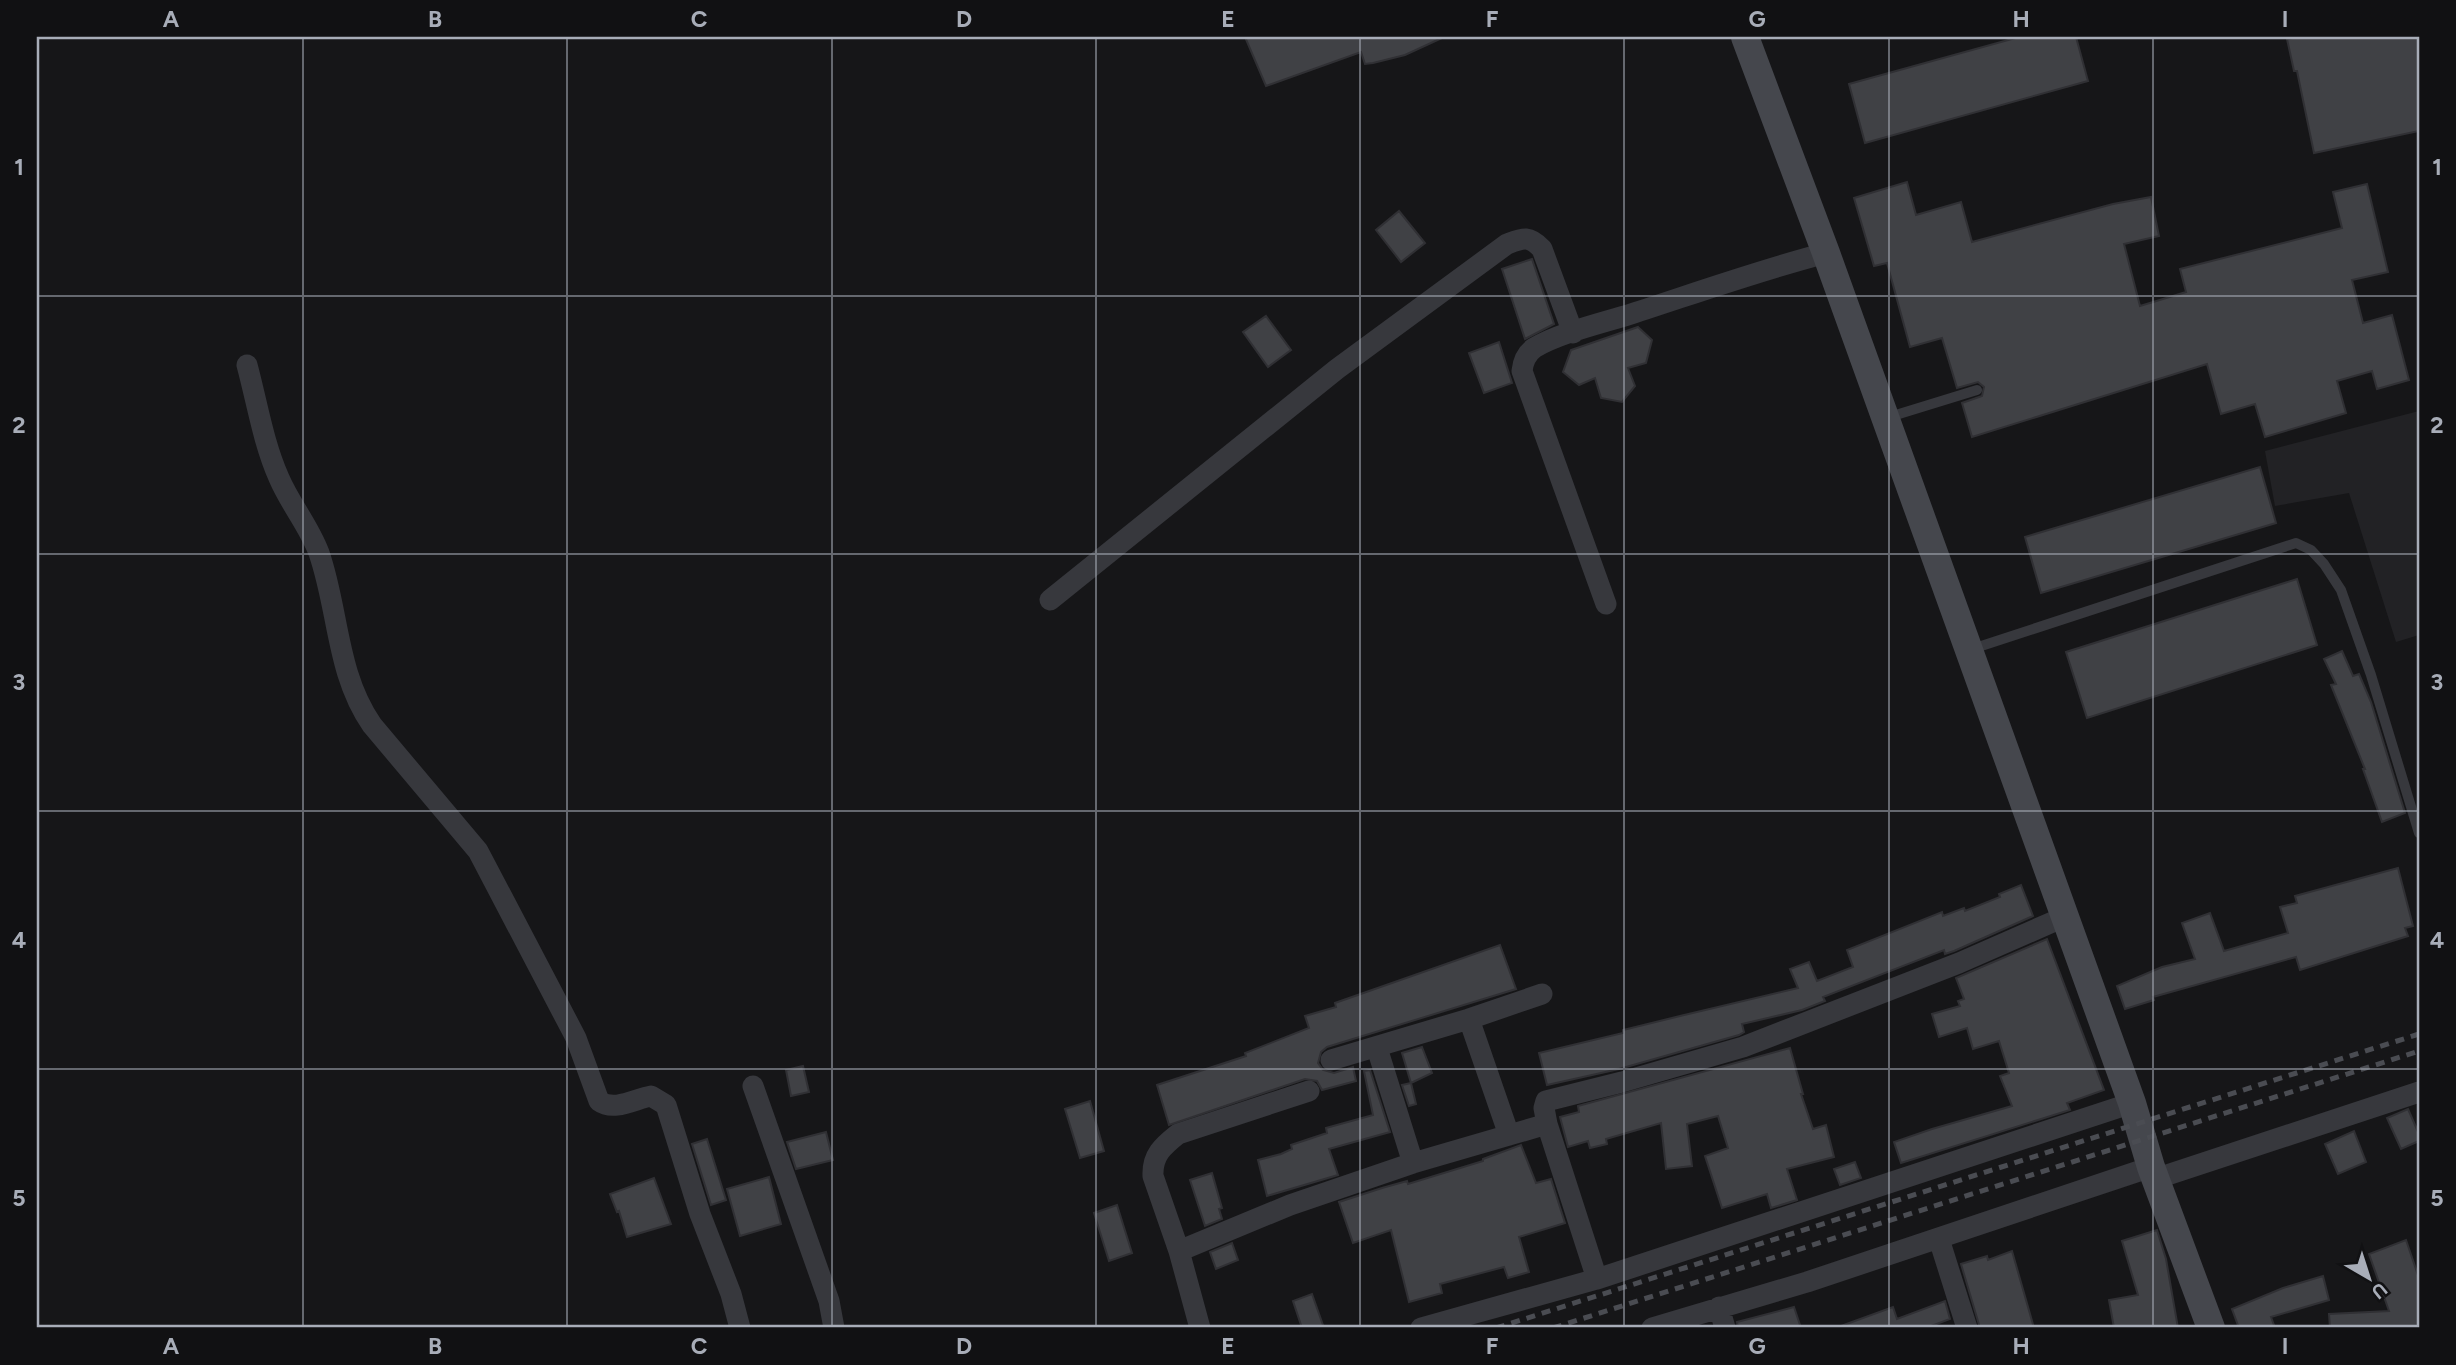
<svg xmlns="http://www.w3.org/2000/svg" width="2456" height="1365" font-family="Figtree,sans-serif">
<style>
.built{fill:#222225}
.building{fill:#404145;stroke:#303034;stroke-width:2}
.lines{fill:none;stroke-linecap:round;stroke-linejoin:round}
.lane{stroke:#37383d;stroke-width:10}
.street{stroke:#37383d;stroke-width:21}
.secondary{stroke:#45474d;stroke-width:28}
.rail{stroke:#4a4c52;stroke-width:5;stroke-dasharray:9 7;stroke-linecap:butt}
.grid{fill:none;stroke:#a8adb8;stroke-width:2;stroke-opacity:0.55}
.neatline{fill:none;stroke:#a8adb8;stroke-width:2.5}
.grid-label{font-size:23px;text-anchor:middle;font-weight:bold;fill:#a8adb8}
</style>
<rect width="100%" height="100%" fill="#161618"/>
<!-- built -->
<path class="built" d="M 2419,411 L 2419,635 L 2396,642 L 2349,493 L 2275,506 L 2265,451 Z"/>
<!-- building -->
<path class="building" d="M 1245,37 L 1444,37 L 1405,55 L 1373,63 L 1365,64 L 1361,52 L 1266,86 Z
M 2019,37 L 2076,37 L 2088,81 L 1865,143 L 1849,84 Z
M 2298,37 L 2419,37 L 2419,131 L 2314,153 L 2297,71 L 2294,71 L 2287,39 Z
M 1907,182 L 1916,215 L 1961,202 L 1972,242 L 2113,204 L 2151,197 L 2159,236 L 2124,244 L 2140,306 L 2186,292 L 2180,269 L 2342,228 L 2333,192 L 2367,184 L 2388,272 L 2352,280 L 2363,323 L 2392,315 L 2409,380 L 2377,389 L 2372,371 L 2337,381 L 2346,413 L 2265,437 L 2255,404 L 2221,414 L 2207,364 L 1972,437 L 1962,403 L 1982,396 L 1984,387 L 1978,382 L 1957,388 L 1942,338 L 1910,347 L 1887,263 L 1874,266 L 1854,198 Z
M 1399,211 L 1425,243 L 1401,262 L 1376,230 Z
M 1532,259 L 1554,324 L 1525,339 L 1502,269 Z
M 1266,316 L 1291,350 L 1268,367 L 1243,332 Z
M 1638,327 L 1652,340 L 1646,363 L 1628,368 L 1635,386 L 1622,402 L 1601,398 L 1595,378 L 1579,385 L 1563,372 L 1571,350 Z
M 1499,342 L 1512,383 L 1484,393 L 1469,353 Z
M 2260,467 L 2276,523 L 2041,593 L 2025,537 Z
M 2297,579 L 2317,645 L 2087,718 L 2066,652 Z
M 2342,651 L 2353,676 L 2359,674 L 2371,702 L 2405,813 L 2382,822 L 2363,769 L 2365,769 L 2331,685 L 2336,684 L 2324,659 Z
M 2398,868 L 2413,926 L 2405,928 L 2408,936 L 2300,970 L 2296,957 L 2153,997 L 2154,1000 L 2125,1009 L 2117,986 L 2162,967 L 2195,959 L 2182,923 L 2210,913 L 2224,951 L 2288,933 L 2280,907 L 2297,903 L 2295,896 Z
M 2021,885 L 2033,916 L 1954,951 L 1945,954 L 1944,950 L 1823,997 L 1825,1001 L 1802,1010 L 1742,1024 L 1744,1032 L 1739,1035 L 1619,1069 L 1547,1085 L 1539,1053 L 1623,1033 L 1623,1030 L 1680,1016 L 1798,988 L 1790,969 L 1809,962 L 1817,981 L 1853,967 L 1847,950 L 1942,912 L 1943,916 L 1964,908 L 1965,911 L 2000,897 L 1999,894 Z
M 2047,939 L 2104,1090 L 2067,1103 L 2070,1110 L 1901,1163 L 1894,1142 L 1932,1129 L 2012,1106 L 2000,1076 L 2009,1073 L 1999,1041 L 1973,1049 L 1967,1028 L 1939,1037 L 1932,1014 L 1960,1006 L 1958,1001 L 1964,999 L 1956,978 Z
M 1500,945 L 1516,989 L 1327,1047 L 1321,1052 L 1318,1063 L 1323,1070 L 1334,1073 L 1353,1067 L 1356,1081 L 1322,1090 L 1317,1081 L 1305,1079 L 1169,1125 L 1157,1085 L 1246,1056 L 1245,1053 L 1309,1028 L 1305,1016 L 1336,1007 L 1335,1003 Z
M 1422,1047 L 1432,1073 L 1411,1083 L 1402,1053 Z
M 1790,1048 L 1803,1094 L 1801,1094 L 1813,1129 L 1826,1125 L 1834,1157 L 1787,1169 L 1797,1200 L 1771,1208 L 1767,1194 L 1722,1208 L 1705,1156 L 1728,1148 L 1718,1116 L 1687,1124 L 1692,1166 L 1666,1169 L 1661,1123 L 1606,1139 L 1607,1144 L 1590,1148 L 1588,1141 L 1568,1147 L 1560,1117 L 1579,1112 L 1578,1106 Z
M 803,1066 L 809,1092 L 791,1096 L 786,1070 Z
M 1370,1070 L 1390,1132 L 1329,1149 L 1338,1175 L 1267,1196 L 1258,1160 L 1281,1154 L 1292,1149 L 1291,1145 L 1327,1133 L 1326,1128 L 1373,1115 L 1364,1071 Z
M 1411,1083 L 1416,1104 L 1409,1106 L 1402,1085 Z
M 1090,1101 L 1104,1151 L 1080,1158 L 1065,1109 Z
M 2408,1109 L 2419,1134 L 2419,1141 L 2401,1149 L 2387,1118 Z
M 2354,1131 L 2366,1162 L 2338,1174 L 2325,1144 Z
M 826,1132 L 833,1160 L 796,1169 L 787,1142 Z
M 707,1139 L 726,1200 L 711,1205 L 692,1144 Z
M 1521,1145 L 1536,1183 L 1551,1179 L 1565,1223 L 1519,1237 L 1529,1272 L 1508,1278 L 1504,1267 L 1440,1284 L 1442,1293 L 1409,1302 L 1391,1230 L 1353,1243 L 1339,1202 L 1382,1188 L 1407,1181 L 1408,1184 L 1483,1161 L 1483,1159 Z
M 1855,1162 L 1861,1178 L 1840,1185 L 1834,1169 Z
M 1212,1173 L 1222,1208 L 1219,1209 L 1222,1219 L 1205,1226 L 1190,1180 Z
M 769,1177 L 781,1224 L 740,1236 L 727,1189 Z
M 654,1178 L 671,1224 L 627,1237 L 619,1211 L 617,1212 L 610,1194 Z
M 1117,1205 L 1132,1253 L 1109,1261 L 1094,1213 Z
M 2157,1230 L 2166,1259 L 2178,1328 L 2114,1328 L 2109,1300 L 2138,1295 L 2122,1241 Z
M 2406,1240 L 2419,1278 L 2419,1328 L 2330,1328 L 2329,1314 L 2389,1311 L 2369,1254 Z
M 1232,1243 L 1238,1260 L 1216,1269 L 1210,1252 Z
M 2012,1251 L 2034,1328 L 1980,1328 L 1961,1264 L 1987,1256 L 1988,1260 Z
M 2323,1276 L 2329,1300 L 2271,1317 L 2275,1328 L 2239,1328 L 2232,1309 L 2283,1288 Z
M 1312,1294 L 1324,1328 L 1302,1328 L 1293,1301 Z
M 1945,1301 L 1950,1319 L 1926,1328 L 1841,1328 L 1841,1326 L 1893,1307 L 1897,1319 Z
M 1794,1307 L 1801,1328 L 1738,1328 L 1737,1322 Z"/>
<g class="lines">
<!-- lane -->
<path class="lane" d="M 1886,418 L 1977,390
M 1969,650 L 2296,543 L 2311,550 L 2324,564 L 2341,590 L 2371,675 L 2419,833"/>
<!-- street -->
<path class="street" d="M 247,365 C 257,402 263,442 279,478 C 290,504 309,526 319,553 C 339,611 336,673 372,725 L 478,851 L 576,1038 L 599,1101 C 614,1112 635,1099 651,1096 L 666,1105 L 700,1214 L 731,1294 L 740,1328
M 1050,600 L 1337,369 L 1507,244 C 1523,238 1529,235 1542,249 L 1573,333
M 1606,604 L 1522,371 C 1523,361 1526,354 1534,348 C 1559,333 1602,323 1631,314 C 1696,293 1760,270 1826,253
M 1469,1019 L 1542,994
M 1377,1048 L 1413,1163
M 1331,1060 L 1469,1019 L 1509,1135
M 753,1086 L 829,1301 L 834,1328
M 2155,1179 L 2419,1092
M 1939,1239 L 1967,1328
M 1179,1251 L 1290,1205 L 1413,1163 L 1547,1124
M 1597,1279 L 1547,1124 L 1544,1108 L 1546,1101 L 1622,1082 L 1743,1047 L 1959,963 L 2064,917
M 1719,1307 L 1725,1328
M 1200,1328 L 1179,1251 L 1153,1176 C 1152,1155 1163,1146 1178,1134 L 1309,1091
M 1421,1328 L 1597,1279 L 2132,1103
M 1652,1328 L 1807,1282 L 2151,1167"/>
<!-- secondary -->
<path class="secondary" d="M 1745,37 L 1826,253 L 2132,1103 L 2151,1167 L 2211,1328"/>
<!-- rail -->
<path class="rail" d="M 1496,1328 L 2419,1034
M 1553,1328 L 2419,1051"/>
</g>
<!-- grid -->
<path class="grid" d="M 303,37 L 303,1328M 567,37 L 567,1328M 832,37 L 832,1328M 1096,37 L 1096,1328M 1360,37 L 1360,1328M 1624,37 L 1624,1328M 1889,37 L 1889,1328M 2153,37 L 2153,1328M 37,296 L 2419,296M 37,554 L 2419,554M 37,811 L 2419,811M 37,1069 L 2419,1069"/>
<!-- border -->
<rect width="2456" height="1365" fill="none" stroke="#111113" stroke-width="77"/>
<!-- north arrow -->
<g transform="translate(2369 1278) rotate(141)" stroke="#111113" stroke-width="5" paint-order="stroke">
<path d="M0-5L12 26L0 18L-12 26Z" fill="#a8adb8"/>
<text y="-10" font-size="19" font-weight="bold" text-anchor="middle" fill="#a8adb8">U</text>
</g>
<rect x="38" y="38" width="2380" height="1288" class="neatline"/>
<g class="grid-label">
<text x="171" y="27">A</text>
<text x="435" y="27">B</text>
<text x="699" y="27">C</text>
<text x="964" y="27">D</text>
<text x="1228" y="27">E</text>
<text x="1492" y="27">F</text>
<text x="1757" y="27">G</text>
<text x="2021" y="27">H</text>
<text x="2285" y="27">I</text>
<text x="19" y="175">1</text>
<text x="2437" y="175">1</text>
<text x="19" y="433">2</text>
<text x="2437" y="433">2</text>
<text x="19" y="690">3</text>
<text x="2437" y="690">3</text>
<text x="19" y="948">4</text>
<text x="2437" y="948">4</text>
<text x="19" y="1206">5</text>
<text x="2437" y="1206">5</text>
<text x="171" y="1354">A</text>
<text x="435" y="1354">B</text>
<text x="699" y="1354">C</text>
<text x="964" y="1354">D</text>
<text x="1228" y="1354">E</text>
<text x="1492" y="1354">F</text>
<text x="1757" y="1354">G</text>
<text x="2021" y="1354">H</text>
<text x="2285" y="1354">I</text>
</g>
</svg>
